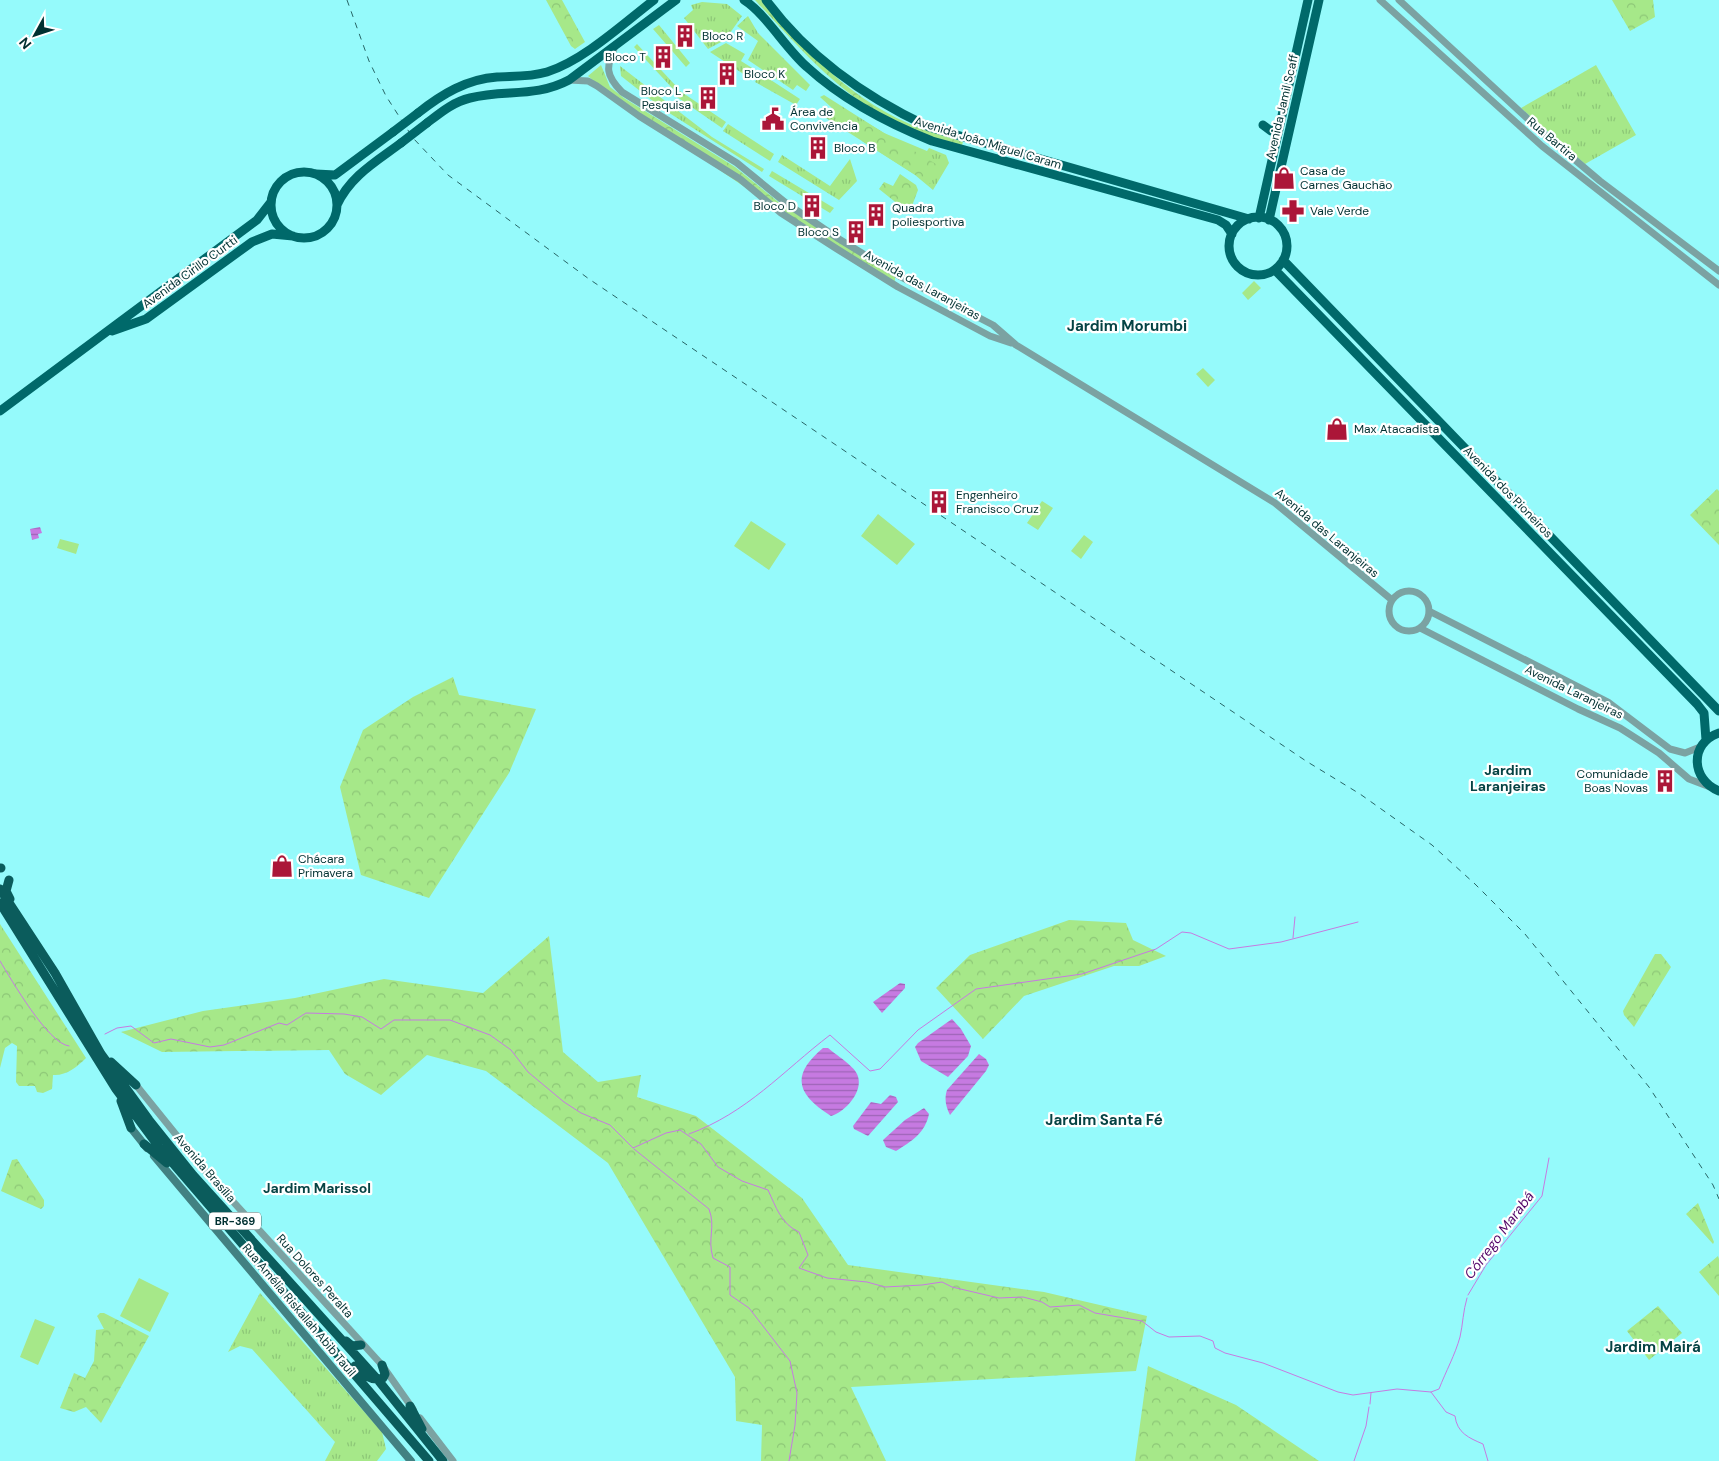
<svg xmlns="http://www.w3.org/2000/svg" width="1719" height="1461" font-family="'DM Sans',sans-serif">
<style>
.grass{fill:url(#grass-tufts)}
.forest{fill:url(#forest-crowns)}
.pitch{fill:#a6e889}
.water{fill:url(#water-rules)}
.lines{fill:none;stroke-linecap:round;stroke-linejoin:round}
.stream{stroke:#c67ae1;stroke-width:1}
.tertiary{stroke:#7ba2a2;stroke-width:7}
.secondary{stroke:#428182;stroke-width:8}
.primary{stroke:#00696a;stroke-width:9}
.trunk{stroke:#0b5c5c;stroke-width:9}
.rail{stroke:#286667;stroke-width:1;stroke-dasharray:6 6;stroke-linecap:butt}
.primary-bridge{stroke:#00696a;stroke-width:9}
.labels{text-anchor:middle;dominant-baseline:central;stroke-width:4.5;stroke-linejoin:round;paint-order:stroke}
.shield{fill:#fff;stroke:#4c6e6f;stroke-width:1}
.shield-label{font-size:11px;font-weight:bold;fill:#003031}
.poi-label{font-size:12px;fill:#003031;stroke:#fff;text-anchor:start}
.street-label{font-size:12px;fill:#003031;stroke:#fff}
.neighbourhood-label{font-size:14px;font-weight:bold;fill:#054344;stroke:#fff}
.water-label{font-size:14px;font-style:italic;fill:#540669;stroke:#fff}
.quarter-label{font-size:15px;font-weight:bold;fill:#054344;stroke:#fff}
</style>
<defs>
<pattern id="grass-tufts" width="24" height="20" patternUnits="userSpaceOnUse" patternTransform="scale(1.25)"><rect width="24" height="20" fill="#a6e889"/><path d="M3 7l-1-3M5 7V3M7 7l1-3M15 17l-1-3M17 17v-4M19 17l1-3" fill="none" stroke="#8dc777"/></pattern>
<pattern id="forest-crowns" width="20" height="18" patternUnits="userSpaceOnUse" patternTransform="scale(1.25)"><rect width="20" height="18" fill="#a6e889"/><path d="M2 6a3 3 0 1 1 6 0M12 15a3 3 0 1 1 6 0" fill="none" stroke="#8dc777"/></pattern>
<pattern id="water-rules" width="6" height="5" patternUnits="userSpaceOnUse" patternTransform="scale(1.25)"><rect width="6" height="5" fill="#c67ae1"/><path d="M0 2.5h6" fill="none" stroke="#9e64b7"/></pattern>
</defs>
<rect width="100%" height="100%" fill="#95fafb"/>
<!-- grass -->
<path class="grass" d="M 702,2 L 727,4 L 742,16 L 725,40 L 708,49 L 684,18 L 693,10 L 691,5 Z
M 748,16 L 758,33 L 810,85 L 806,91 L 797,85 L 793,90 L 748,60 L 758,41 L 737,26 Z
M 659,25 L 690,63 L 686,67 L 653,29 Z
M 726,43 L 745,54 L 741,61 L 757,71 L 751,79 L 710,52 Z
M 637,44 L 676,86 L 673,89 L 634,47 Z
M 1596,65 L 1636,135 L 1585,164 L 1521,108 Z
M 620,66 L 712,137 L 764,169 L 762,172 L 663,109 L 621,76 Z
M 760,73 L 800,99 L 796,105 L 755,82 Z
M 680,91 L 726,122 L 722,128 L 677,97 Z
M 824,95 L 884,133 L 927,151 L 929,148 L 946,155 L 949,163 L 933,190 L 915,175 L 826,118 L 832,108 L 820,97 Z
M 728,124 L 774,154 L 770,161 L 723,131 Z
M 782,155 L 830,186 L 850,159 L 857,181 L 839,200 L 778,162 Z
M 772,171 L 834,208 L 830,213 L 769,176 Z
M 260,1293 L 382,1432 L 386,1449 L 377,1461 L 325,1461 L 335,1442 L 252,1349 L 240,1346 L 228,1352 Z"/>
<!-- forest -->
<path class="forest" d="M 546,0 L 562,0 L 585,42 L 575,49 L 571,46 Z
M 755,0 L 762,0 C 809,54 853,103 922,129 C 935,134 950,137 963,142 L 962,145 C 952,146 939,139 929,136 C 850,109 809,58 755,0 Z
M 1612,0 L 1653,0 L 1655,17 L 1630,31 Z
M 601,65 L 610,87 L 624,98 L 735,167 L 781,204 L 895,276 L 895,281 C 795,226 703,157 609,94 L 588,76 Z
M 864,121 L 941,167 L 930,184 L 862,141 Z
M 900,174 L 916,185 L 918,190 L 910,211 L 904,209 L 879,189 L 884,182 L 893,186 Z
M 1717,489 L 1719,491 L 1719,545 L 1690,515 Z
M 453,677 L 459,695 L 536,709 L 509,773 L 429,898 L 361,875 L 340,787 L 363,730 L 413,697 Z
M 1069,920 L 1126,923 L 1133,940 L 1166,956 L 1139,966 L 1114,966 L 1024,996 L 983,1039 L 936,988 L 970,955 Z
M 0,924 L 86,1058 C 77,1067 66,1076 53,1075 L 52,1089 L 43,1093 L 37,1092 L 35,1086 L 19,1086 L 16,1082 L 17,1046 L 12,1043 L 5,1048 L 0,1068 Z
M 549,936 L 563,1052 L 598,1082 L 641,1075 L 637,1097 L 696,1116 L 802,1198 L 848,1265 L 1044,1292 L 1147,1316 L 1136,1371 L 851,1387 L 886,1461 L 761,1461 L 762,1425 L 736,1421 L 735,1377 L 608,1163 L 486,1071 L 427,1055 L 381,1095 L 345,1074 L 329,1050 L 162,1052 L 121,1032 L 203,1011 L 295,998 L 384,979 L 483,993 Z
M 1655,954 L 1661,954 L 1671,967 L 1634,1027 L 1624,1015 L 1623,1011 Z
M 17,1159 L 44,1200 L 44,1206 L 41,1209 L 1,1191 L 12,1160 Z
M 1698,1203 L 1714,1242 L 1713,1244 L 1686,1214 Z
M 1718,1256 L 1719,1259 L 1719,1296 L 1699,1272 Z
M 1658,1306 L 1682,1333 L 1649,1360 L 1627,1331 Z
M 100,1313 L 104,1313 L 149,1336 L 101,1423 L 86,1407 L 74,1412 L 60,1408 L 74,1373 L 85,1378 L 94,1361 L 96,1330 L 104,1329 L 97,1316 Z
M 1148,1366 L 1236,1405 L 1319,1461 L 1135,1461 Z"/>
<!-- pitch -->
<path class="pitch" d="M 1254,281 L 1261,288 L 1248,300 L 1242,293 Z
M 1203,368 L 1215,380 L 1208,387 L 1196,374 Z
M 1042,501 L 1053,508 L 1038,530 L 1027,523 Z
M 878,514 L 915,544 L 897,565 L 861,536 Z
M 751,521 L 786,544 L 769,570 L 734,546 Z
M 1084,535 L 1093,542 L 1081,559 L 1071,551 Z
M 60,539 L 79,544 L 76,554 L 57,548 Z
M 139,1278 L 169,1293 L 150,1332 L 120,1316 Z
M 1656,1316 L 1664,1325 L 1649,1338 L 1641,1329 Z
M 35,1319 L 55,1327 L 38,1365 L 20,1357 Z"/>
<!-- water -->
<path class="water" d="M 40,527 L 42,533 L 38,534 L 39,538 L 32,540 L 30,529 Z
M 900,983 L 905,984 L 905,988 L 882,1013 L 873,1002 Z
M 952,1019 L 961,1029 L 971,1046 L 968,1056 L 948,1077 L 921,1061 L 915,1047 L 918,1043 Z
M 823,1048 L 828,1048 C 836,1055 853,1065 857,1074 C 865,1091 845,1112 831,1116 C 797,1094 790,1076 823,1048 Z
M 979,1054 L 986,1059 L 989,1065 L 986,1071 L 950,1115 C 946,1107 944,1099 947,1090 Z
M 890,1095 L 896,1097 L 898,1102 L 868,1136 L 854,1129 L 853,1126 L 871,1102 L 881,1104 Z
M 924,1108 L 929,1114 C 925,1133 912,1141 896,1151 L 886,1147 L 883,1140 L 905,1120 Z"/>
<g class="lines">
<!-- stream -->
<path class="stream" d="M 1293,938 L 1295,917
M 0,961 C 11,979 48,1044 69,1046
M 105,1034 L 117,1028 L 131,1026 L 154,1043 L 171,1039 L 210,1047 L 224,1045 L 279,1023 L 287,1025 L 306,1013 L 344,1014 L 362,1017 L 381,1029 L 394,1020 L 450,1020 L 490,1035 L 511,1050 L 528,1072 L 564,1102 L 581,1113 L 610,1125 L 633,1148 L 666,1133 L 680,1130 L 701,1144 L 718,1167 L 742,1181 L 768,1190 C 776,1207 781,1224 799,1232 L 808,1255 L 799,1268 L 827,1278 L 867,1282 L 885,1287 L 922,1285 L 942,1282 L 952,1287 L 999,1298 L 1023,1297 L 1042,1302 L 1050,1307 L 1079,1305 L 1095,1313 L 1142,1321 L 1156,1332 L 1169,1337 L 1200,1336 L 1213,1341 L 1215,1348 L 1225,1353 L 1263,1363 L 1338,1392 L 1353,1395 L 1397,1389 L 1431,1392 L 1446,1412 L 1455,1416 C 1457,1433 1469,1438 1483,1444 L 1488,1461
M 689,1134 C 747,1113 783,1071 830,1035 L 870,1071 L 880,1069 L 918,1030 L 976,989 L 1082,974 L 1156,949 L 1182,932 L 1191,933 L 1229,949 L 1281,942 L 1358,922
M 634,1149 L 709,1209 C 716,1228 707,1238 713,1258 L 730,1267 L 730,1295 L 749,1308 L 790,1361 L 797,1393 L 795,1425 L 789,1461
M 1468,1295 L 1486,1265 L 1542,1196 L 1549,1158
M 1431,1392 L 1439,1389 C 1446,1371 1455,1355 1460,1337 C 1463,1324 1463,1311 1467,1298
M 1370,1404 L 1371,1393
M 1354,1461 L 1366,1426 L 1369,1407"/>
<!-- tertiary -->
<path class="tertiary" d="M 1380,0 L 1542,146 L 1719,285
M 1399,0 L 1542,132 L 1600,181 L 1719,271
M 615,46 C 606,67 605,75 622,92 L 737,163 L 786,203 L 839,239 L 901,277 L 993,325 L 1016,345 L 1275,503 L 1392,600
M 569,80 L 588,81 L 597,86 L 639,116 L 740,179 L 781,213 L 837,249 L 898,287 L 990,336 L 1011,343
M1389 611a20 20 0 1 1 40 0a20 20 0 1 1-40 0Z
M 1429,611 L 1608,702 L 1670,749 L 1685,753 L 1700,747
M 1420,628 L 1578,709 L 1620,728 L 1659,753 L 1689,779 L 1710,787
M 136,1085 L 207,1173 L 382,1365 L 413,1409
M 420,1418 L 453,1461"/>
<!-- secondary -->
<path class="secondary" d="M 131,1128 L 147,1148
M 154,1156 L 411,1461"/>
<!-- primary -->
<path class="primary" d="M 744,0 C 766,14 786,49 807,67 C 843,100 887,123 932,141 L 1218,220 L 1226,225 L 1232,234
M 766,0 C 808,57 865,97 929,127 L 1249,219
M 418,113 C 442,94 467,79 497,77 C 514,76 530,77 547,72 C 583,61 624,23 654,0
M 427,123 C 440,113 453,102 470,98 C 505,89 535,98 569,80 L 676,0
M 1263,125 L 1271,131 L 1279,127
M271 205a33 33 0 1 1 66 0a33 33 0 1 1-66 0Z
M 316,174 L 335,175 L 393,132
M 337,205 C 350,176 377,161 401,143
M1229 246a29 29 0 1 1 58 0a29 29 0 1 1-58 0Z
M 1259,218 L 1308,0
M 1269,220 L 1319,0
M 1283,260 L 1719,711
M 1275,270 L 1697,704 L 1704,713 L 1706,740
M 112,331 L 146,319 L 252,242 L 272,234 L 293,236
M 0,411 L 257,220 L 271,202
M 1719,733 C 1689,743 1691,780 1719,791"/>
<!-- trunk -->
<path class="trunk" d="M 0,868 L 1,868
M 9,880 L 6,891 L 10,899
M 0,889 L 55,973 L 101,1054 L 149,1120 L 193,1175 L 378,1380 L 443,1461
M 0,903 L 116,1089 L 159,1147 L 429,1461
M 111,1062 L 136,1085
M 121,1101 L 131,1128
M 144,1144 L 167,1163
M 346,1341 L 352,1346 L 361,1345
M 355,1366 C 363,1374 371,1382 383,1378 L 385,1374 L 382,1365
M 410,1406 L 422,1429"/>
<!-- rail -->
<path class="rail" d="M 347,0 L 369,61 L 386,96 L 413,138 L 448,175 L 589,279 L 1306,761 L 1360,794 L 1432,845 L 1475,884 L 1525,934 L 1649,1087 L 1713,1185 L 1719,1199"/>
<!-- primary-bridge -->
<path class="primary-bridge" d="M 393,132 L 418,113
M 401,143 L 427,123"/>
</g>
<!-- icons -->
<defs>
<symbol id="building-bare" viewBox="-9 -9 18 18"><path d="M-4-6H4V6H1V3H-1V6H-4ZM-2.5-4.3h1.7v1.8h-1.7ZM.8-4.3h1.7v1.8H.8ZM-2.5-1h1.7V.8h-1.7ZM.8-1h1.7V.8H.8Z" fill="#ab1638" stroke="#fff" stroke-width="2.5" paint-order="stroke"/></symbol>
<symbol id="civic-bare" viewBox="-9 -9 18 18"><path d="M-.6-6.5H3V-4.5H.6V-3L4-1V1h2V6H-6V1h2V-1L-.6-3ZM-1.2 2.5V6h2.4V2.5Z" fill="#ab1638" stroke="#fff" stroke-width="2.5" paint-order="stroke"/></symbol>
<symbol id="shop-bare" viewBox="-9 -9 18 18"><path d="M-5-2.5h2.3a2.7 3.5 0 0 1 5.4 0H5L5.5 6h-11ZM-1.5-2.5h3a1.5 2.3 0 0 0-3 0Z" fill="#ab1638" stroke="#fff" stroke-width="2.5" paint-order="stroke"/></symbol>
<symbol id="pharmacy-bare" viewBox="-9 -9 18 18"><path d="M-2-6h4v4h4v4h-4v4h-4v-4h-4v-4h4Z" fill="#ab1638" stroke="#fff" stroke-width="2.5" paint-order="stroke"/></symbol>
</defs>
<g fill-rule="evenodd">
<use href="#building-bare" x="669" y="20" width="32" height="32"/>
<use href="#building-bare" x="647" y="41" width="32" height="32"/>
<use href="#building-bare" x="711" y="58" width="32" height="32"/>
<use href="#building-bare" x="692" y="82" width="32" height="32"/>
<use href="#civic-bare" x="757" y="103" width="32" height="32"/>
<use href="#building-bare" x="802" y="132" width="32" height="32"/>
<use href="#shop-bare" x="1268" y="162" width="32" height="32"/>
<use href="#building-bare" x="796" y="190" width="32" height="32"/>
<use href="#pharmacy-bare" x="1277" y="195" width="32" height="32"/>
<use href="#building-bare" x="860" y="199" width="32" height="32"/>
<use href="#building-bare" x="840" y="216" width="32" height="32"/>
<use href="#shop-bare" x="1321" y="413" width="32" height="32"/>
<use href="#building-bare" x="923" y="486" width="32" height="32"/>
<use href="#building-bare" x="1649" y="765" width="32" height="32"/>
<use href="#shop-bare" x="266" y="850" width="32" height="32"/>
</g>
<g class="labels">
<!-- shield labels -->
<rect class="shield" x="209" y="1212.5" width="52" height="17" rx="4"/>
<g class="shield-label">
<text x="235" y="1221">BR-369</text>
</g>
<!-- poi labels -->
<g class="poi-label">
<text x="702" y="36">Bloco R</text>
<text x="646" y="57" text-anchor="end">Bloco T</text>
<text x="744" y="74">Bloco K</text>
<text x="691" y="91" text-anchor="end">Bloco L -<tspan x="691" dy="14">Pesquisa</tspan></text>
<text x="790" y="112">Área de<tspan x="790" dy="14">Convivência</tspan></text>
<text x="834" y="148">Bloco B</text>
<text x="1300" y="171">Casa de<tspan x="1300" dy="14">Carnes Gauchão</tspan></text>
<text x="796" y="206" text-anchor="end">Bloco D</text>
<text x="892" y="208">Quadra<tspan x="892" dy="14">poliesportiva</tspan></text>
<text x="1310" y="211">Vale Verde</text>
<text x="839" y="232" text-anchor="end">Bloco S</text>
<text x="1354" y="429">Max Atacadista</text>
<text x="956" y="495">Engenheiro<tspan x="956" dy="14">Francisco Cruz</tspan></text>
<text x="1648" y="774" text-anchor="end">Comunidade<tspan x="1648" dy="14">Boas Novas</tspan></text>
<text x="298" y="859">Chácara<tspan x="298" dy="14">Primavera</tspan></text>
</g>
<!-- street labels -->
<g class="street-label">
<text transform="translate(1282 107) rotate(-77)">Avenida Jamil Scaff</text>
<text transform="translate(1552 139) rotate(40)">Rua Bartira</text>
<text transform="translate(988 143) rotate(17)">Avenida João Miguel Caram</text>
<text transform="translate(190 272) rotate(-36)">Avenida Cirillo Curtti</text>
<text transform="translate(922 285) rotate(29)">Avenida das Laranjeiras</text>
<text transform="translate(1508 492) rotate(46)">Avenida dos Pioneiros</text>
<text transform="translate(1327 533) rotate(40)">Avenida das Laranjeiras</text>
<text transform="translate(1574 692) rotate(26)">Avenida Laranjeiras</text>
<text transform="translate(205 1168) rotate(49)">Avenida Brasília</text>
<text transform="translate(315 1276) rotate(48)">Rua Dolores Peralta</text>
<text transform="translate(299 1310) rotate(50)">Rua Amélia Riskallah Abib Tauil</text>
</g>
<!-- neighbourhood labels -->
<g class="neighbourhood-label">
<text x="1508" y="770">Jardim<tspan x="1508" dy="16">Laranjeiras</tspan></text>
<text x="317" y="1188">Jardim Marissol</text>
</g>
<!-- water labels -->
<g class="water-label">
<text transform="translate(1499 1235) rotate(-53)">Córrego Marabá</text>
</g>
<!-- quarter labels -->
<g class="quarter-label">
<text x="1127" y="326">Jardim Morumbi</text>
<text x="1104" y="1120">Jardim Santa Fé</text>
<text x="1653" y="1347">Jardim Mairá</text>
</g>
</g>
<!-- north arrow -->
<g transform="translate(35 35) rotate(230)" stroke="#ffffff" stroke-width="4" paint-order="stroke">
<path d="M0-4L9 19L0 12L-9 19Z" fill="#003031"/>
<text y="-8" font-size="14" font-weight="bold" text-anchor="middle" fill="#003031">N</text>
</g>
</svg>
